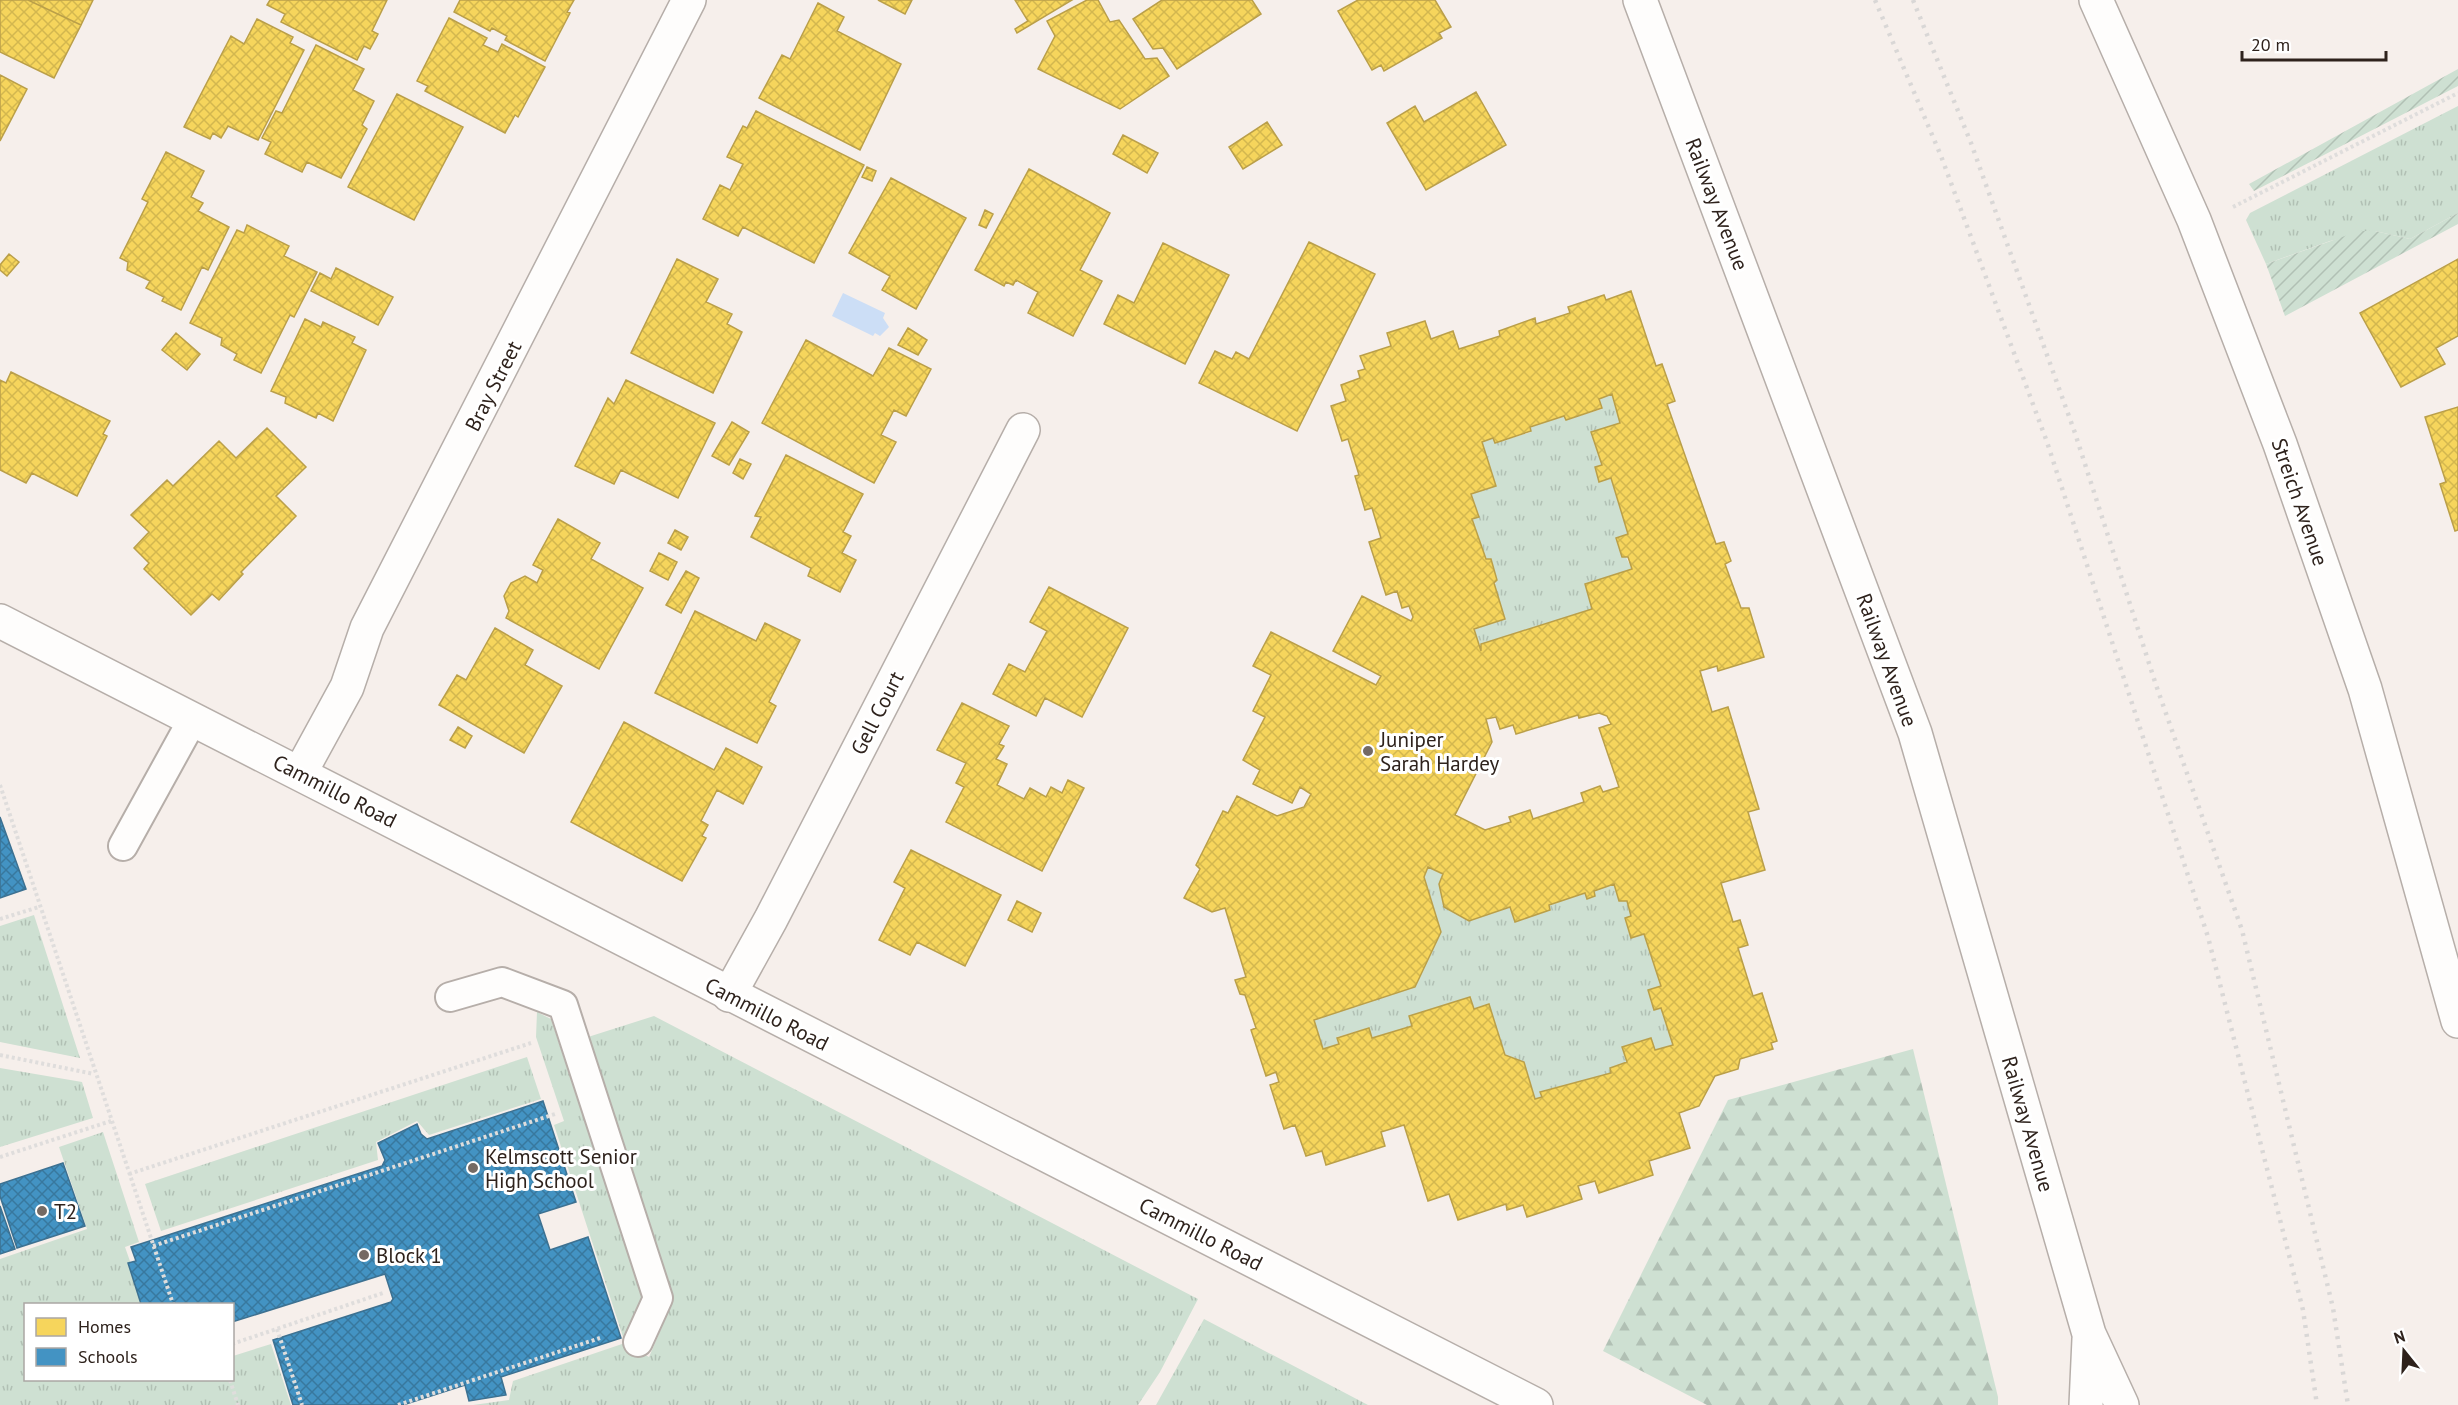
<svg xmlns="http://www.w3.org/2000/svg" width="2458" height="1405" font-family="'PT Sans',sans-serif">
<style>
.grass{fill:url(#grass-tufts)}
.forest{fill:url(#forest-firs)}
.garden{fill:url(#garden-furrows)}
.water{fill:#ccdef6}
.homes{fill:url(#homes-cross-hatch);stroke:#ba9f49;stroke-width:1.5;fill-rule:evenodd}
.schools{fill:url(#schools-cross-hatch);stroke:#3d7191;stroke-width:1.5}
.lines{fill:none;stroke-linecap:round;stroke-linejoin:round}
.lane-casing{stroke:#b6aea9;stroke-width:32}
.street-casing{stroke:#b6aea9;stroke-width:36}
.secondary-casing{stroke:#b6aea9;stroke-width:36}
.path{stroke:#dfdddc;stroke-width:4;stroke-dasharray:3 3;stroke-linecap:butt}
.lane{stroke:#fefdfc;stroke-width:28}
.street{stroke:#fefdfc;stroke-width:33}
.secondary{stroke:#fefdfc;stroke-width:33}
.rail{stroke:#d9d7d6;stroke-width:4.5;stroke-dasharray:3 6;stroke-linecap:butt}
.poi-dot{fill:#746a64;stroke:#fff;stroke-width:2}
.labels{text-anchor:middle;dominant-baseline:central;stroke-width:6;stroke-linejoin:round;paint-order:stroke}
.street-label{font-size:21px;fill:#2e221c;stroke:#fff}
.poi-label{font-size:21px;fill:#2e221c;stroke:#fff;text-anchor:start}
</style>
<defs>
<pattern id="grass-tufts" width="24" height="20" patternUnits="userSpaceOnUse" patternTransform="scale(1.5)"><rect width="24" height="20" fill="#cee0d2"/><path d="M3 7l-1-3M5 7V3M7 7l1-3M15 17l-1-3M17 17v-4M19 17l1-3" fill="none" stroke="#b1c0b4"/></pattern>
<pattern id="forest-firs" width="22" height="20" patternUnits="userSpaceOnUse" patternTransform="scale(1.5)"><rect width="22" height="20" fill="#cee0d2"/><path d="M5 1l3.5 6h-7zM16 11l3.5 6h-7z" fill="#b1c0b4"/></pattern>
<pattern id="garden-furrows" width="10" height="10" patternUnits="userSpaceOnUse" patternTransform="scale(1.5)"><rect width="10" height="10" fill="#cee0d2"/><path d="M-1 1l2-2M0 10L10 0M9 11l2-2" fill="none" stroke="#b1c0b4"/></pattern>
<pattern id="homes-cross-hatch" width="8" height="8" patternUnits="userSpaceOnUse" patternTransform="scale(1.5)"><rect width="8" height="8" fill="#f6d55c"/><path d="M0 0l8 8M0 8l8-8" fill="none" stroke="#d3b74f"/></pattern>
<pattern id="schools-cross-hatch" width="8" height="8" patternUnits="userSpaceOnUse" patternTransform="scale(1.5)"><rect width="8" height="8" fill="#4393c3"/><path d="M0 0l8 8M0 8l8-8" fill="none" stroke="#38789e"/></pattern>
</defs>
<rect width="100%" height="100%" fill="#f6efeb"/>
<!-- grass -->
<path class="grass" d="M 2458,106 L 2458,213 L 2410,239 L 2375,231 L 2330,241 L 2266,264 L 2246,220 L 2250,213 Z
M 1612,394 L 1620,423 L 1591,432 L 1602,465 L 1595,468 L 1599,482 L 1611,478 L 1628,534 L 1616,538 L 1632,569 L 1585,584 L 1592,609 L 1482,644 L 1481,651 L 1474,629 L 1497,580 L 1491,560 L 1486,559 L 1472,519 L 1479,516 L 1471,494 L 1496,486 L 1482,442 L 1493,438 L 1495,443 L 1531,432 L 1530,427 L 1564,416 L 1566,420 L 1602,409 L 1599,399 Z
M 1428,867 L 1443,874 L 1439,884 L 1444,907 L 1469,920 L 1510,907 L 1515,921 L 1550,910 L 1549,905 L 1585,893 L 1587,899 L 1595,896 L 1594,891 L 1614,884 L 1619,901 L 1627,901 L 1631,916 L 1625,918 L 1631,938 L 1644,934 L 1661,986 L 1648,991 L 1654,1010 L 1661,1008 L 1673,1045 L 1655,1050 L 1650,1038 L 1623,1047 L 1627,1062 L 1610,1068 L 1611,1073 L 1540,1092 L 1542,1097 L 1535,1099 L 1524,1062 L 1505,1055 L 1489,1005 L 1474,1009 L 1470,997 L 1409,1016 L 1412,1026 L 1372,1038 L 1369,1028 L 1337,1037 L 1339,1044 L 1323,1049 L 1314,1020 L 1415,987 L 1441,932 L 1424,877 Z
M 34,915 L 80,1058 L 0,1042 L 0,926 Z
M 537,1012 L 551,1019 L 644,1301 L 626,1344 L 649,1357 L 673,1301 L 588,1037 L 654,1016 L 1198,1299 L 1160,1372 L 1138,1405 L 473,1405 L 509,1400 L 513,1381 L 625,1343 L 554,1125 L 564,1121 L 536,1037 Z
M 527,1057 L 541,1099 L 429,1135 L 417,1121 L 376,1142 L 378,1160 L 161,1231 L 145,1184 Z
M 0,1068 L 82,1082 L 93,1118 L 0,1147 Z
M 103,1132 L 139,1242 L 125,1247 L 145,1304 L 26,1304 L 26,1380 L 232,1380 L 233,1356 L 271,1344 L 291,1405 L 0,1405 L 0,1259 L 87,1229 L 59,1147 Z
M 1204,1319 L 1368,1405 L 1156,1405 Z"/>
<!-- forest -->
<path class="forest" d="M 1913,1049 L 1998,1397 L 1998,1405 L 1707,1405 L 1603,1351 L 1728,1100 Z"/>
<!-- garden -->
<path class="garden" d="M 2458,69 L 2458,86 L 2254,191 L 2249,184 Z
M 2458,213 L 2458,224 L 2285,316 L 2266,264 L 2359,231 L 2375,231 L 2410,239 Z"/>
<!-- water -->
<path class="water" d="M 843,293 L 885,313 L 883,318 L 889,327 L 880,336 L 875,333 L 873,336 L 832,316 Z"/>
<!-- homes -->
<path class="homes" d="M 0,0 L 28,0 L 81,25 L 54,78 L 0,52 Z
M 28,0 L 93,0 L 81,25 Z
M 270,0 L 387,0 L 372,31 L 378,34 L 370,49 L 364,46 L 357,60 L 281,22 L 285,14 L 267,5 Z
M 460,0 L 574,0 L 567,12 L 570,13 L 545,61 L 505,40 L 507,36 L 492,28 L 490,31 L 454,12 Z
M 878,0 L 912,0 L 905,14 Z
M 1015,0 L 1072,0 L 1017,33 L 1015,29 L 1028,21 Z
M 1087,0 L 1098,0 L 1110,22 L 1119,20 L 1145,59 L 1157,58 L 1169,76 L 1120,109 L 1038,69 L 1055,36 L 1047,21 Z
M 1162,0 L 1252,0 L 1261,14 L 1177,69 L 1163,48 L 1153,49 L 1133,19 Z
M 1358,0 L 1435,0 L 1451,27 L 1439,33 L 1442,38 L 1384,71 L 1381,65 L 1372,70 L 1338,11 Z
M 818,3 L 844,17 L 837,31 L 901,64 L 860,150 L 759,98 L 782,55 L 790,59 Z
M 449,18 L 487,38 L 483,45 L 498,52 L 502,44 L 545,67 L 518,117 L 515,115 L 505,133 L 425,91 L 428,86 L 417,81 Z
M 257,19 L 293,37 L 290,43 L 304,50 L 258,140 L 228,126 L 221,138 L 213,133 L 210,139 L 184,127 L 231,36 L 244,44 Z
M 316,45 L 364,69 L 353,90 L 374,101 L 362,125 L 367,129 L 341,178 L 307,162 L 302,172 L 265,154 L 271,142 L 262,138 L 276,111 L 282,113 Z
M 0,75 L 27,89 L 0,141 Z
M 1476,92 L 1506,145 L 1426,190 L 1387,123 L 1415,106 L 1424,122 Z
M 397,94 L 463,127 L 414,220 L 348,187 Z
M 756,111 L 864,165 L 814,263 L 743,227 L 738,236 L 703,219 L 720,185 L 730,190 L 743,164 L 727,157 L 743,126 L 747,128 Z
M 1267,122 L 1282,145 L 1243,169 L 1229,147 Z
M 1123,135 L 1158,153 L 1147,173 L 1113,154 Z
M 166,152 L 204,171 L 191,197 L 203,203 L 198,211 L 229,227 L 208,270 L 202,267 L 181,310 L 162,301 L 164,297 L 146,288 L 150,281 L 127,270 L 128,262 L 120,258 L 148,202 L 142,199 Z
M 867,167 L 876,171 L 872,181 L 862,177 Z
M 1029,169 L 1110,213 L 1080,270 L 1102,281 L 1073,336 L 1028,313 L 1038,292 L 1016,280 L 1013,285 L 1006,282 L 1004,286 L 975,270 Z
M 891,178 L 966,218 L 916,309 L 882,290 L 890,276 L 849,253 Z
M 985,210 L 993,214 L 986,228 L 979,225 Z
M 247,225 L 289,246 L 284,256 L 317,272 L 294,317 L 290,315 L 261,373 L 234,360 L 237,354 L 221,345 L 222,338 L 190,323 L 237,230 L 244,233 Z
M 1309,242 L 1375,274 L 1297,431 L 1199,383 L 1215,351 L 1232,359 L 1236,352 L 1249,359 Z
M 1163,243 L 1229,275 L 1185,364 L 1104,324 L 1118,295 L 1134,303 Z
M 9,254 L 19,262 L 7,276 L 0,270 L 0,265 Z
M 677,259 L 718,279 L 706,302 L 732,314 L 727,324 L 742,332 L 713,393 L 631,353 Z
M 2458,259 L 2458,336 L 2436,348 L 2445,364 L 2401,387 L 2360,313 Z
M 336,268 L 393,297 L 378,325 L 311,291 L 320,273 L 331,279 Z
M 1631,291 L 1656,366 L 1662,364 L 1675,401 L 1667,404 L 1716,544 L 1724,542 L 1731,561 L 1725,564 L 1741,608 L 1749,608 L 1764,657 L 1718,671 L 1717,666 L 1700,671 L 1712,712 L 1728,707 L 1759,809 L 1748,812 L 1765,870 L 1721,883 L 1733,922 L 1740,920 L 1748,945 L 1738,948 L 1753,996 L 1762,993 L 1777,1041 L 1771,1043 L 1773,1049 L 1740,1059 L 1738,1069 L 1715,1076 L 1699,1106 L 1679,1113 L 1690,1148 L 1649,1161 L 1653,1175 L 1599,1193 L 1595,1181 L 1578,1186 L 1582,1199 L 1527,1217 L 1523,1205 L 1507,1210 L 1506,1204 L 1458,1220 L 1449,1194 L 1428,1201 L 1404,1125 L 1381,1132 L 1385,1146 L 1326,1165 L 1322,1151 L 1306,1156 L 1295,1125 L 1284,1129 L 1270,1085 L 1279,1082 L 1276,1072 L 1266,1076 L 1251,1030 L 1256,1028 L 1245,995 L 1240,994 L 1235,980 L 1246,977 L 1225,908 L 1212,912 L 1184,898 L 1200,869 L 1196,865 L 1223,811 L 1228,813 L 1237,796 L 1277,816 L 1304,807 L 1311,794 L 1300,787 L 1292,803 L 1253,784 L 1260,770 L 1243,760 L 1265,717 L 1253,711 L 1271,675 L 1253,666 L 1271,632 L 1376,685 L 1381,676 L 1333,651 L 1362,596 L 1411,621 L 1413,617 L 1409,606 L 1402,608 L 1397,591 L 1386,595 L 1369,542 L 1381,538 L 1372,508 L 1365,510 L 1355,476 L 1359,475 L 1348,439 L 1342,441 L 1331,406 L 1346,401 L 1341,385 L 1360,378 L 1358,371 L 1365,369 L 1360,356 L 1391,346 L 1387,333 L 1425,321 L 1431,339 L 1453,331 L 1459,349 L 1500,336 L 1499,331 L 1535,318 L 1536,324 L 1570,313 L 1568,307 L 1604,295 L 1606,300 ZM 1612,394 L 1620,423 L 1591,432 L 1602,465 L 1595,467 L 1599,482 L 1611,478 L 1628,534 L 1616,538 L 1622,557 L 1628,557 L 1632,569 L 1585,584 L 1592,609 L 1481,644 L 1481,651 L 1474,629 L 1505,619 L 1494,583 L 1497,580 L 1491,559 L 1486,559 L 1472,519 L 1479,517 L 1471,494 L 1496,486 L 1482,442 L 1493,438 L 1495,443 L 1531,431 L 1530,427 L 1564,416 L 1566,420 L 1602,408 L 1599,399 ZM 1599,713 L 1607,716 L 1611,724 L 1599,728 L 1619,787 L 1603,792 L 1600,786 L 1581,793 L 1584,802 L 1533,819 L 1530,810 L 1509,817 L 1511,822 L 1485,830 L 1455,815 L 1492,742 L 1486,719 L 1496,717 L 1500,729 L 1513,725 L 1516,734 L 1578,715 L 1579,718 ZM 1428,867 L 1443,874 L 1439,884 L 1444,907 L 1469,921 L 1510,907 L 1515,922 L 1550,910 L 1549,905 L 1585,893 L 1587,899 L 1595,896 L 1594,891 L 1614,884 L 1619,901 L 1627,901 L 1631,916 L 1625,918 L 1631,938 L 1644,934 L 1661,986 L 1648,990 L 1654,1010 L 1661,1008 L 1673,1045 L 1655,1050 L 1651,1038 L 1622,1047 L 1627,1062 L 1610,1068 L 1611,1073 L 1540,1092 L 1542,1097 L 1535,1099 L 1524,1062 L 1505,1055 L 1489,1004 L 1474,1009 L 1470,997 L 1409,1016 L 1412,1026 L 1372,1038 L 1369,1028 L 1337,1038 L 1339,1044 L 1323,1049 L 1314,1020 L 1415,987 L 1441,932 L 1424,877 Z
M 305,319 L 321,327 L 323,322 L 355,337 L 352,343 L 366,350 L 333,421 L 318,413 L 316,418 L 285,403 L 286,397 L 271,391 Z
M 908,328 L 927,340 L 918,355 L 898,345 Z
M 176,333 L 200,354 L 187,370 L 162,350 Z
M 806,340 L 873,376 L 889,348 L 931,369 L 906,416 L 894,410 L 881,435 L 896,442 L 874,483 L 762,423 Z
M 11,372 L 110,421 L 103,434 L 107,436 L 77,496 L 32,473 L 26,483 L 0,470 L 0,380 L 6,383 Z
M 626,380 L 715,423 L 678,498 L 621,470 L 614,484 L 575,466 L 608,398 L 614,404 Z
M 2458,407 L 2458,530 L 2455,531 L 2440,484 L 2446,482 L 2425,417 Z
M 732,422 L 749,432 L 729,465 L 712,456 Z
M 267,428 L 306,467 L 276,496 L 296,516 L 241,572 L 243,574 L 219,600 L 212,594 L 191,615 L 144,569 L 149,563 L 134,548 L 149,532 L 131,515 L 167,480 L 173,486 L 219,441 L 236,458 Z
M 786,455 L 863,494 L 843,532 L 851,536 L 842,553 L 856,560 L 840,592 L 808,576 L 811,568 L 751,537 L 761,517 L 755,516 Z
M 740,459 L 751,464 L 743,479 L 733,473 Z
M 558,519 L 600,543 L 591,559 L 643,588 L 599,669 L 506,618 L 509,611 L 504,596 L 511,583 L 525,576 L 537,583 L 543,570 L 533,565 Z
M 675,530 L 688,537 L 681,550 L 668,543 Z
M 659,553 L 677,562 L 668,580 L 650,571 Z
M 686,571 L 699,578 L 681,613 L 666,605 Z
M 1049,587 L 1128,628 L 1082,717 L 1045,698 L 1036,716 L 993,694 L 1009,664 L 1025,672 L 1047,631 L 1030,622 Z
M 695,611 L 756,641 L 765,623 L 800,640 L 769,702 L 776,706 L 757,743 L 655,693 Z
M 495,628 L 533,650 L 525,665 L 562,686 L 524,753 L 439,705 L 457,675 L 466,680 Z
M 962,703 L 1009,726 L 999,744 L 1004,746 L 996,759 L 1007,764 L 997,785 L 1024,799 L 1030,788 L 1046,797 L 1051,787 L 1062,793 L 1068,780 L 1084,788 L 1042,871 L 946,822 L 964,787 L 956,783 L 966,763 L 937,750 Z
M 624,722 L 714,770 L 726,748 L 762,767 L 743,804 L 717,790 L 701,821 L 708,825 L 702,836 L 706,838 L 682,881 L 571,822 Z
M 458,727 L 472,736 L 465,748 L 450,740 Z
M 911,850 L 1001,895 L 965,966 L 917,942 L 910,955 L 879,940 L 905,888 L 894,882 Z
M 1017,901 L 1041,913 L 1032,932 L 1008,920 Z"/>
<!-- schools -->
<path class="schools" d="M 0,817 L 26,889 L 0,898 Z
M 543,1101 L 576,1202 L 538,1214 L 550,1250 L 588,1237 L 621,1338 L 501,1377 L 506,1395 L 469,1401 L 465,1385 L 403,1405 L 293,1405 L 273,1340 L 391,1302 L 393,1299 L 385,1274 L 232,1322 L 232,1304 L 141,1304 L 128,1263 L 136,1261 L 131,1247 L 382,1166 L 385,1160 L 378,1143 L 417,1124 L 421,1134 L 427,1139 Z
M 63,1163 L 85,1226 L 17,1248 L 0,1196 L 0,1184 Z
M 0,1206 L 15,1249 L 0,1254 Z"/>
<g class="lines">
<defs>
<path id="lane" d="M 123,846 L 193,719
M 450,997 L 502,982 L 563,1005 L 658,1298 L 638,1342"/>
<path id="street" d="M 300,773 L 347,687 L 367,628 L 689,0
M 729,995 L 771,919 L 1023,430"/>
<path id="secondary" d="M 1640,0 L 1915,733 L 2089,1334 L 2122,1405
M 2096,0 L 2194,220 L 2280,444 L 2365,689 L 2458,1021
M 0,621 L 1536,1405
M 2086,1405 L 2089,1339"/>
</defs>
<!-- lane casing -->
<use href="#lane" class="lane-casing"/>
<!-- street casing -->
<use href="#street" class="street-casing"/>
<!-- secondary casing -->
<use href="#secondary" class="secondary-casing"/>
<!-- path -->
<path class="path" d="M 2233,207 L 2458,93
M 0,785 L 173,1304
M 0,919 L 39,907
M 0,1055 L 94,1074
M 0,1157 L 111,1121
M 129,1174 L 531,1043
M 153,1246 L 555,1114 L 554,1112
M 277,1329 L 302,1405
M 232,1344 L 383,1293
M 230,1380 L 238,1405
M 398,1405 L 600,1338"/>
<!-- lane -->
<use href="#lane" class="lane"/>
<!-- street -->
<use href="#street" class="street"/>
<!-- secondary -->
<use href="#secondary" class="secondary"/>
<!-- rail -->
<path class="rail" d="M 1875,0 L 1941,156 L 2047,442 L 2208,937 L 2303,1310 L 2317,1405
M 1913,0 L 1971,143 L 2075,433 L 2156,685 L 2242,930 L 2333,1308 L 2348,1405"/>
</g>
<!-- markers -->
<g class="poi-dot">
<circle cx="1368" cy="751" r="6"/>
<circle cx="473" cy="1168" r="6"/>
<circle cx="42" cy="1211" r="6"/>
<circle cx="364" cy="1255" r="6"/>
</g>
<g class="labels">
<!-- street labels -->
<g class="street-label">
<text transform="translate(1717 204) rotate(69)">Railway Avenue</text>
<text transform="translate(493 386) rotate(-63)">Bray Street</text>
<text transform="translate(2300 502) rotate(71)">Streich Avenue</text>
<text transform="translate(1887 660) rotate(70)">Railway Avenue</text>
<text transform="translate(877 713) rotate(-63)">Gell Court</text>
<text transform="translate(335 791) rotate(27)">Cammillo Road</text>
<text transform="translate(767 1014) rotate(27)">Cammillo Road</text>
<text transform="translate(2028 1124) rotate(74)">Railway Avenue</text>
<text transform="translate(1201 1234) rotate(27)">Cammillo Road</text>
</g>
<!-- poi labels -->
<g class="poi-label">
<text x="1380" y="739">Juniper<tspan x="1380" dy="24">Sarah Hardey</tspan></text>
<text x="485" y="1156">Kelmscott Senior<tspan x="485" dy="24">High School</tspan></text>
<text x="54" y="1211">T2</text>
<text x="376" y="1255">Block 1</text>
</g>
</g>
<!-- legend -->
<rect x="24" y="1303" width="210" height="78" fill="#ffffff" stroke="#aba7a4" stroke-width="1.5"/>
<rect x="36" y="1318" width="30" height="18" fill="#f6d55c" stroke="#aba7a4" stroke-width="1.5"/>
<text x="78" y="1333" font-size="18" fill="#2e221c">Homes</text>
<rect x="36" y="1348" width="30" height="18" fill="#4393c3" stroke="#aba7a4" stroke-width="1.5"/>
<text x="78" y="1363" font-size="18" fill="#2e221c">Schools</text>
<!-- north arrow -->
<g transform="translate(2404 1351) rotate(342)" stroke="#ffffff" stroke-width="4.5" paint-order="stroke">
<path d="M0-4.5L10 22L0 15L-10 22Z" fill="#2e221c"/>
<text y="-9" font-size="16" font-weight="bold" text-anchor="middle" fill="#2e221c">N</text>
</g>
<!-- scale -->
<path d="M2242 51v9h144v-9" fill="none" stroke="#2e221c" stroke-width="3"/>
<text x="2251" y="51" font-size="18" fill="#2e221c" stroke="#ffffff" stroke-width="4.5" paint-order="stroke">20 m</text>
</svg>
